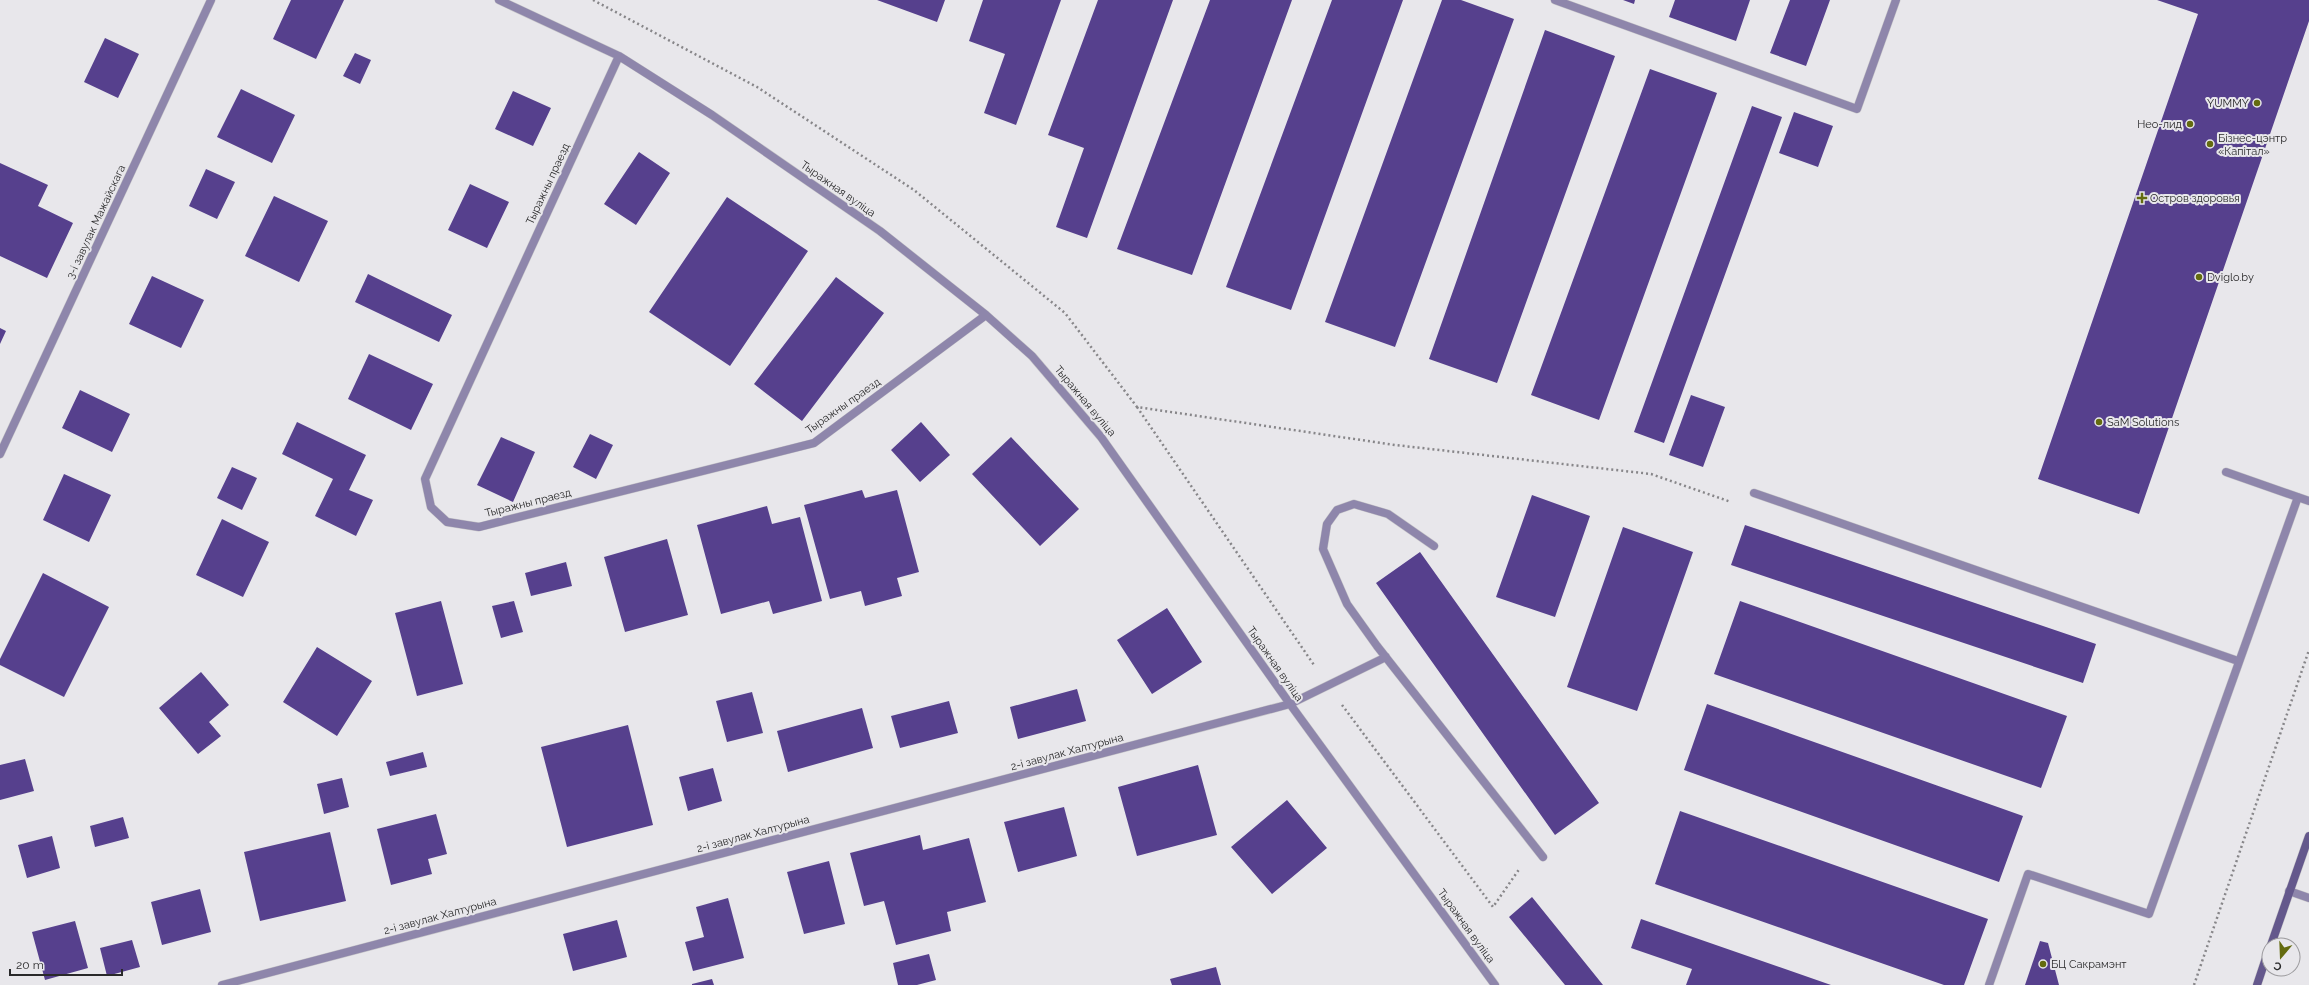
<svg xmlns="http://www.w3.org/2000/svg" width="2309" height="985" font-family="Raleway,sans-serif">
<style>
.building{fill:#56408d}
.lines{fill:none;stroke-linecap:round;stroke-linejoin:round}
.lane-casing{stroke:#c6c5c8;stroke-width:9}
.street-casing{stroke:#c6c5c8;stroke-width:9}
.secondary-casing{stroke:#c6c5c8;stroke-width:9}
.path{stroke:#878689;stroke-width:2.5;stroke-dasharray:2 3;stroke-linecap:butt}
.lane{stroke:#8e86ab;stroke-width:8}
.street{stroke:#8e86ab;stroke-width:8}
.secondary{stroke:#64588c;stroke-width:8}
.poi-dot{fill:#646b0f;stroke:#e8e7eb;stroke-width:1.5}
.labels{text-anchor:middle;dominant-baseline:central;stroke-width:4;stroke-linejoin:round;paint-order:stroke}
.poi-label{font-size:11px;fill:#29292a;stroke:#e8e7eb;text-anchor:start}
.street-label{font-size:11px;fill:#29292a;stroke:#e8e7eb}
</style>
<rect width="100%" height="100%" fill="#e8e7eb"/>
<!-- building -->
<path class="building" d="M 291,0 L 344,0 L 316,59 L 273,39 Z
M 877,0 L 945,0 L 937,22 Z
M 983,0 L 1061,0 L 1016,125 L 984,113 L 1005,54 L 969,41 Z
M 1098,0 L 1173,0 L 1087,238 L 1056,227 L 1084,148 L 1048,135 Z
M 1210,0 L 1292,0 L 1192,275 L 1117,249 Z
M 1332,0 L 1403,0 L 1291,310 L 1226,287 Z
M 1442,0 L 1461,0 L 1514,19 L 1395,347 L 1325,322 Z
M 1623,0 L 1635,0 L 1634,4 Z
M 1675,0 L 1750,0 L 1736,41 L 1669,17 Z
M 1790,0 L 1830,0 L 1806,66 L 1770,53 Z
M 2157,0 L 2309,0 L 2309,21 L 2139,514 L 2038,479 L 2198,14 Z
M 1545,30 L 1615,56 L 1497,383 L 1429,359 Z
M 105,38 L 139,54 L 118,98 L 84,82 Z
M 355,53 L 371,60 L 360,84 L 343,76 Z
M 1650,69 L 1717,93 L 1599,420 L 1531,395 Z
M 241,89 L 295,115 L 272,163 L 217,137 Z
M 513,91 L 551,108 L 533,146 L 495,129 Z
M 1752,106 L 1782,117 L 1664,443 L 1634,432 Z
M 1794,112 L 1833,126 L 1818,167 L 1779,153 Z
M 639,152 L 670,173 L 636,225 L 604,204 Z
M 0,163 L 48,185 L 38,206 L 73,223 L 47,278 L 0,256 Z
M 206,169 L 235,182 L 217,219 L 189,206 Z
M 470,184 L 509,202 L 487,248 L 448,230 Z
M 274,196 L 328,221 L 299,282 L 245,256 Z
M 727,197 L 808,251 L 730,366 L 649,312 Z
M 368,274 L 452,315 L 439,342 L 355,302 Z
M 152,276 L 204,300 L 181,348 L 129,324 Z
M 836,277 L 884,313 L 802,421 L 754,384 Z
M 0,328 L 6,331 L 0,344 Z
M 369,354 L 433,384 L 411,430 L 348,399 Z
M 80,390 L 130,414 L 112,452 L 62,428 Z
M 1691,395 L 1725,407 L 1703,467 L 1669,455 Z
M 297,422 L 366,455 L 349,490 L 373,500 L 356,536 L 315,516 L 333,479 L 282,454 Z
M 921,422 L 950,455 L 920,482 L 891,450 Z
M 590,434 L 613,445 L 596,479 L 573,467 Z
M 501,437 L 535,452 L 513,502 L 477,485 Z
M 1011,437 L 1079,509 L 1040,546 L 972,474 Z
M 232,467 L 257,478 L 242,510 L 217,498 Z
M 64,474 L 111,495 L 89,542 L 43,520 Z
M 862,490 L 865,498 L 897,490 L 919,572 L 897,578 L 902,596 L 865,606 L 861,591 L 830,599 L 804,505 Z
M 1532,495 L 1590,516 L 1555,617 L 1496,597 Z
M 767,506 L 772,524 L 800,517 L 822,601 L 773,614 L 769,601 L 721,614 L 697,525 Z
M 222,519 L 269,542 L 243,597 L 196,575 Z
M 1745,525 L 2096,644 L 2083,683 L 1731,565 Z
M 1623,527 L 1693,552 L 1637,711 L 1567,687 Z
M 667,539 L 688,615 L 625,632 L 604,557 Z
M 1420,552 L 1599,803 L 1555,835 L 1376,583 Z
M 566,562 L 572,586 L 531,596 L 525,573 Z
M 43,573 L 109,607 L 64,697 L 0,665 L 0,659 Z
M 441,601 L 463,684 L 417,696 L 395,613 Z
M 514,601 L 523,632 L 501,638 L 492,606 Z
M 1740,601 L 2067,716 L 2041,788 L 1714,674 Z
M 1167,608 L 1202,662 L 1152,694 L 1117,640 Z
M 317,647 L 372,681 L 337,736 L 283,702 Z
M 201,672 L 229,705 L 209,722 L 221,736 L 198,754 L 159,708 Z
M 1077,689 L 1086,721 L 1018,739 L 1010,707 Z
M 752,692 L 763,733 L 727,742 L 716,701 Z
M 949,701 L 958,733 L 900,748 L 891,716 Z
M 1707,704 L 2023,816 L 1999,882 L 1684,770 Z
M 862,708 L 873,748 L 788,772 L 777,731 Z
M 628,725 L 653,825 L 567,847 L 541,747 Z
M 423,752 L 427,767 L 390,776 L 386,762 Z
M 25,759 L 34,791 L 0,800 L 0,765 Z
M 1198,765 L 1217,835 L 1137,856 L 1118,787 Z
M 713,768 L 722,801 L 688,811 L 679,777 Z
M 342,778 L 349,807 L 324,814 L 317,784 Z
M 1287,800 L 1327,848 L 1272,894 L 1231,847 Z
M 1064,807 L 1077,856 L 1018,872 L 1004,822 Z
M 1680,811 L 1988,919 L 1964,985 L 1944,985 L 1655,884 Z
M 436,814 L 447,854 L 428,859 L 432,874 L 391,885 L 377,829 Z
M 123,817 L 129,838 L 95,847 L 90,826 Z
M 330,832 L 346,901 L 260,921 L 244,852 Z
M 920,835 L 923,850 L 969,838 L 986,902 L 947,912 L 951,931 L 896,945 L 884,901 L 864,906 L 850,853 Z
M 52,836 L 60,868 L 27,878 L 18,845 Z
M 829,861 L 845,924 L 804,934 L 787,872 Z
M 200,889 L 211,932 L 162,945 L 151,902 Z
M 1532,897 L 1603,985 L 1565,985 L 1509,917 Z
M 728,898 L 744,958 L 693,971 L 685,942 L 704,937 L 696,907 Z
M 1641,919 L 1831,985 L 1686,985 L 1692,969 L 1631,948 Z
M 617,920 L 627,957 L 573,971 L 563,934 Z
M 75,921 L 88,968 L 45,980 L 32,932 Z
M 132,940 L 140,967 L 107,976 L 100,948 Z
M 2040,941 L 2048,943 L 2059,985 L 2025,985 Z
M 929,954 L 936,980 L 917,985 L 898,985 L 893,963 Z
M 1216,967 L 1221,985 L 1172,985 L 1170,979 Z
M 712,979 L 714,985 L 692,985 L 692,984 Z"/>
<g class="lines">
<defs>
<path id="lane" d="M 1555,0 L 1857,109 L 1896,0
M 2226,472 L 2309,501
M 1754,493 L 2238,661
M 1434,546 L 1388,514 L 1354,504 L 1337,510 L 1327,524 L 1323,549 L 1347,604 L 1377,646 L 1543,857
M 1290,704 L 1386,657
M 2289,891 L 2309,898
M 1989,985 L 2028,874 L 2149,914 L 2298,497"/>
<path id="street" d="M 499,0 L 619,56 L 712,115 L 880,231 L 986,315 L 1032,356 L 1101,437 L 1290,704 L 1495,985
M 619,56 L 425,479 L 431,507 L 447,522 L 479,527 L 814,443 L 986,315
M 0,454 L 211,0
M 222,985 L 1290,704"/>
<path id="secondary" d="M 2271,945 L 2309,836
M 2257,985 L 2269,949"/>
</defs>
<!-- lane casing -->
<use href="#lane" class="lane-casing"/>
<!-- street casing -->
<use href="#street" class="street-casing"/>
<!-- secondary casing -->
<use href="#secondary" class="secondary-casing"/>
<!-- path -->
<path class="path" d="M 593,0 L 757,87 L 914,190 L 1065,313 L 1137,407 L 1395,445 L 1651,474 L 1731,502
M 1137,407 L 1314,665
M 1342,705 L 1493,907 L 1520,868
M 2194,985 L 2309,650"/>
<!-- lane -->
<use href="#lane" class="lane"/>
<!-- street -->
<use href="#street" class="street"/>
<!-- secondary -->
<use href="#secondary" class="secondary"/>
</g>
<!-- markers -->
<g class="poi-dot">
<circle cx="2257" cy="103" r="4"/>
<circle cx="2190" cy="124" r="4"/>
<circle cx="2210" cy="144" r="4"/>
<path d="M2140 192h4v4h4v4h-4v4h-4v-4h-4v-4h4z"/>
<circle cx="2199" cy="277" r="4"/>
<circle cx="2099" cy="422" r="4"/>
<circle cx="2043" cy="964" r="4"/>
</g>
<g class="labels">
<!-- poi labels -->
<g class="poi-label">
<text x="2249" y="103" text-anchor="end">YUMMY</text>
<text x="2182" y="124" text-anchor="end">Нео-лид</text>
<text x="2218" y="138">Бізнес-цэнтр<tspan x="2218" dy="13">«Капітал»</tspan></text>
<text x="2150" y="198">Остров здоровья</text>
<text x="2207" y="277">Dviglo.by</text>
<text x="2107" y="422">SaM Solutions</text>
<text x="2051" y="964">БЦ Сакрамэнт</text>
</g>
<!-- street labels -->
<g class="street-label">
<text transform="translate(548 184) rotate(-65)">Тыражны праезд</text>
<text transform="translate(838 189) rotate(35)">Тыражная вуліца</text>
<text transform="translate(96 222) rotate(-65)">3-і завулак Мажайскага</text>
<text transform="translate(1085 401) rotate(50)">Тыражная вуліца</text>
<text transform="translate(843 406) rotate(-35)">Тыражны праезд</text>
<text transform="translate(528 503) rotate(-14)">Тыражны праезд</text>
<text transform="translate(1275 664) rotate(55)">Тыражная вуліца</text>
<text transform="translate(1067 752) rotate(-15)">2-і завулак Халтурына</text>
<text transform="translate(753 834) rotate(-15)">2-і завулак Халтурына</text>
<text transform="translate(440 916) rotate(-15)">2-і завулак Халтурына</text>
<text transform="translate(1466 926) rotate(54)">Тыражная вуліца</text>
</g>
</g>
<!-- north arrow -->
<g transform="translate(2281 957) rotate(199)"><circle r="19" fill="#e8e7eb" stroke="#9c9b9e"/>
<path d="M0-3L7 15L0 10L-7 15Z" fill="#646b0f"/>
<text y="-6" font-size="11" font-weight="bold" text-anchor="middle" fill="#29292a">С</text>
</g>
<!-- scale -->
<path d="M10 969v6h112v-6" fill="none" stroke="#29292a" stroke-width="2"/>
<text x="16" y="969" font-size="12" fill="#29292a" stroke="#e8e7eb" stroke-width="3" paint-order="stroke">20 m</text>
</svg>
